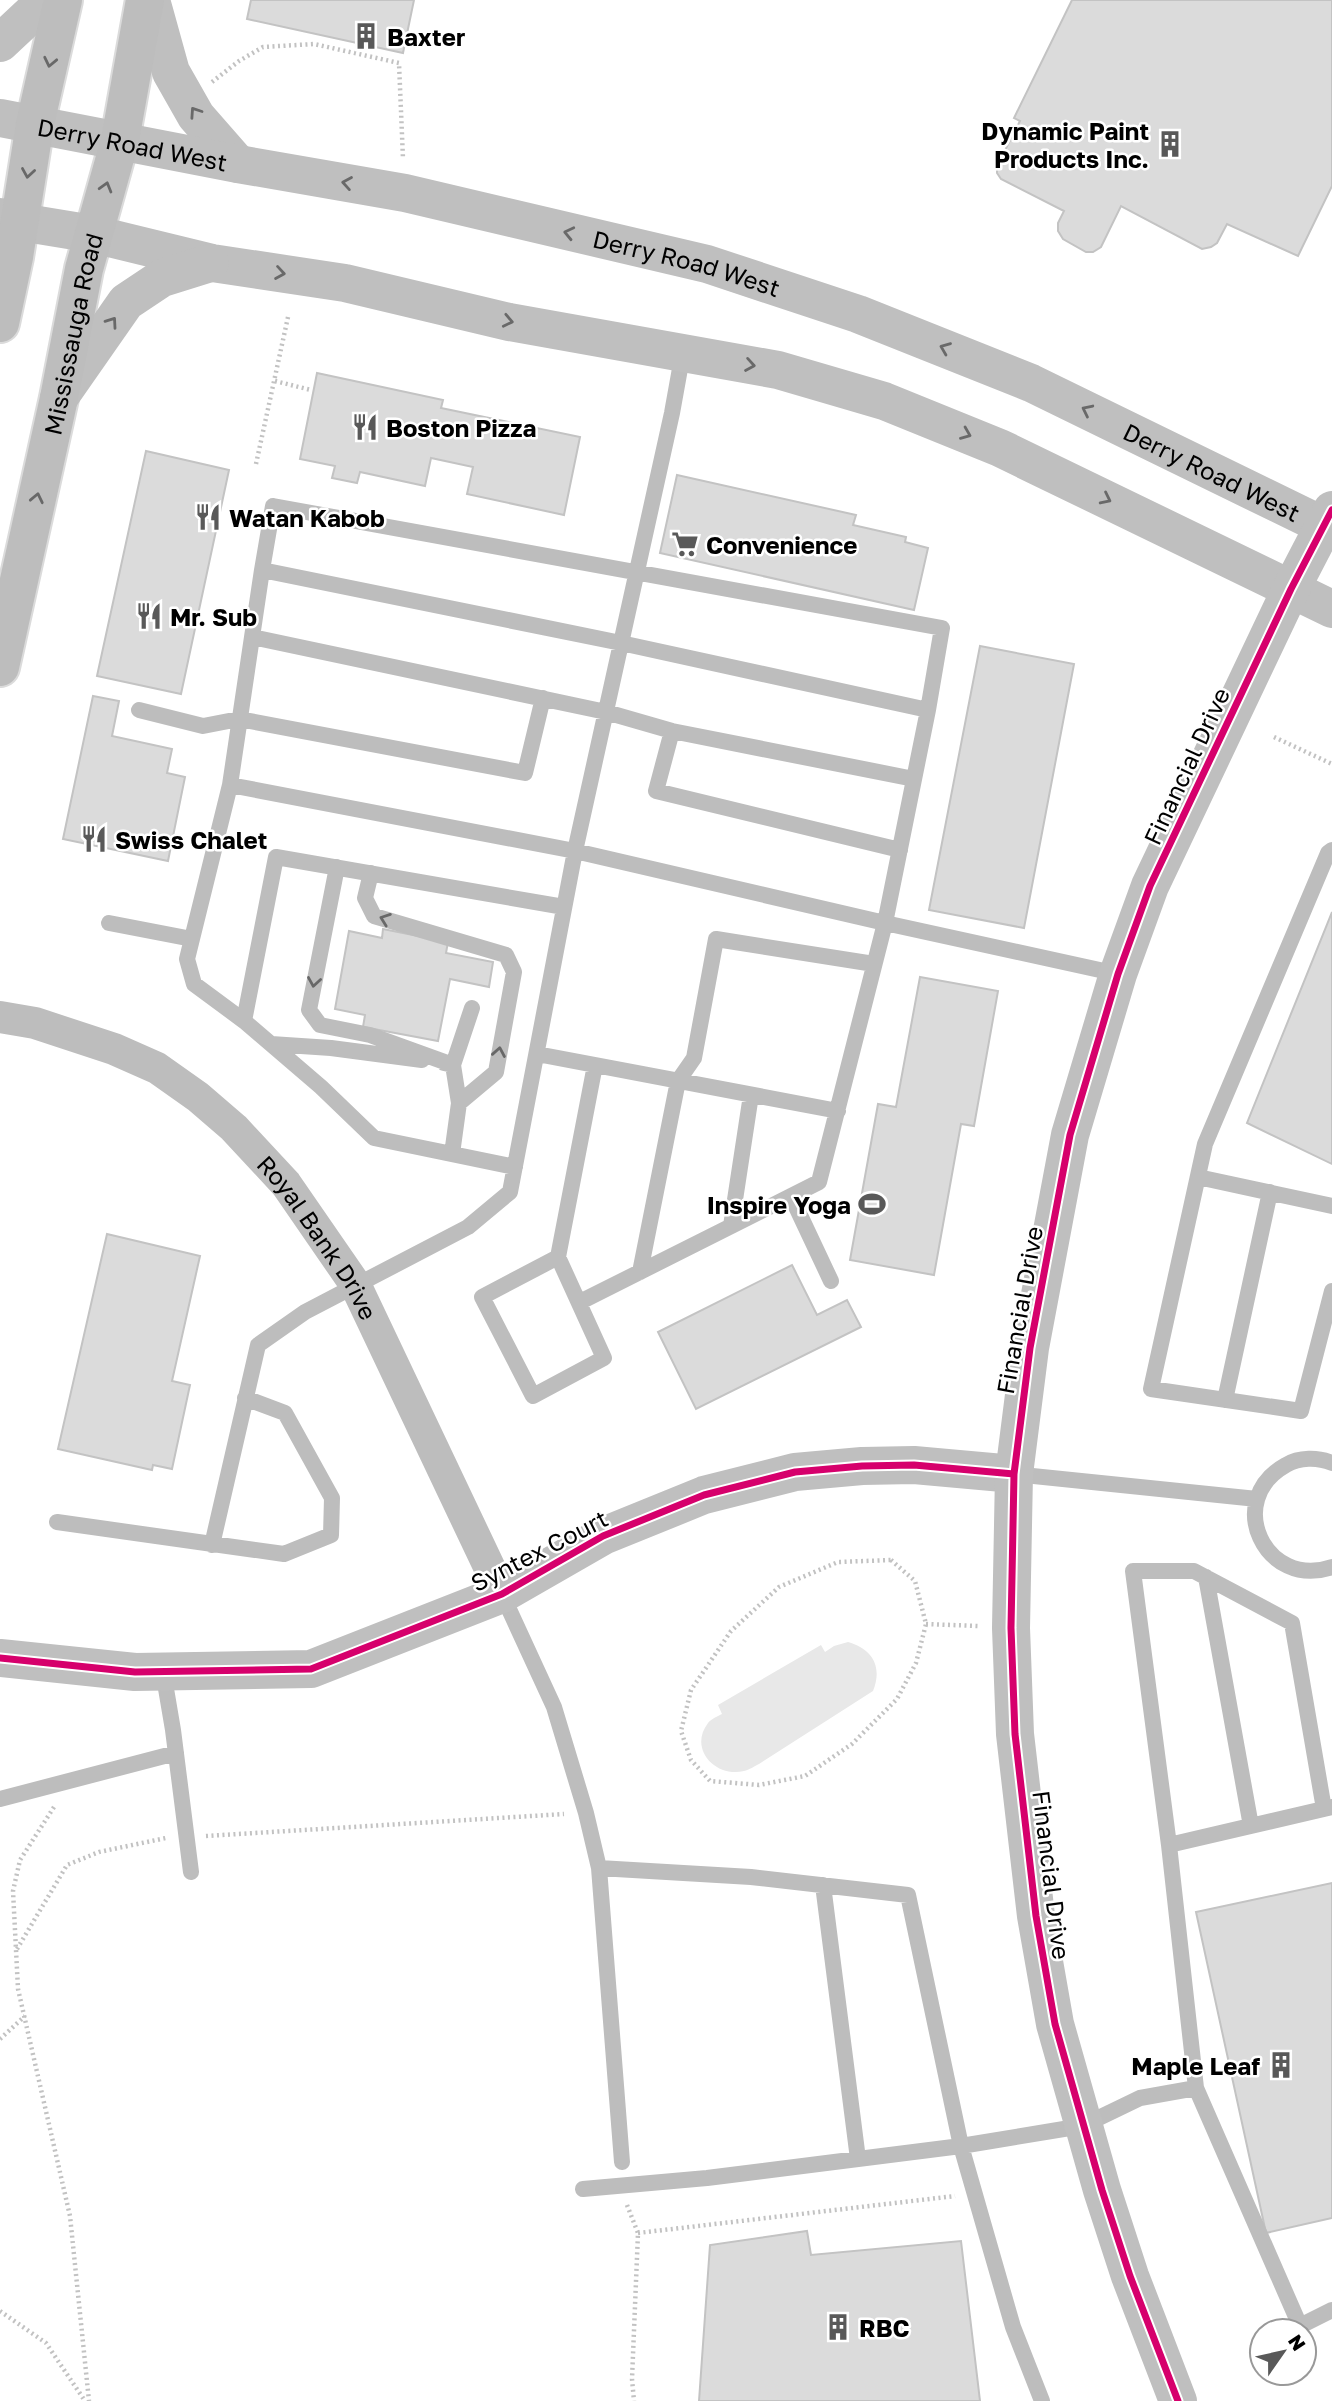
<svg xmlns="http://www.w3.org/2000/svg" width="1332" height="2401" font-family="'Golos Text',sans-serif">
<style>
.green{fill:#e8e8e8}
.building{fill:#dbdbdb;stroke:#c3c3c3;stroke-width:2}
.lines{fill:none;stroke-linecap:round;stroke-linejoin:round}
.primary-casing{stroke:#dbdbdb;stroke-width:42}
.path{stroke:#c2c2c2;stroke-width:4.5;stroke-dasharray:2 3.5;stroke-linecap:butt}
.lane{stroke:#bdbdbd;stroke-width:16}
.street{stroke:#bdbdbd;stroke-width:32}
.secondary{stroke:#bfbfbf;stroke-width:38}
.primary{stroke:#bdbdbd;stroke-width:38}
.cycleway-casing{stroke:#fff;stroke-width:11}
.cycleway{stroke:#d6006c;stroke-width:7}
.oneway{stroke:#686868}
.oneway2{stroke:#696969}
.labels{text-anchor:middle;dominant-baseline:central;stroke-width:5;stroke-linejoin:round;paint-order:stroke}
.poi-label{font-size:24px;font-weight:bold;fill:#000;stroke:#fff;text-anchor:start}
.street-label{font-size:24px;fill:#000;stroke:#fff}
</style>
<rect width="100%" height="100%" fill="#fff"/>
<!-- green -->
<path class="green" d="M 848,1642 C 872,1649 883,1666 873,1691 L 759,1764 C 755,1766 749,1770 744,1771 C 716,1778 688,1749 708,1723 C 711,1719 718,1716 722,1714 L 718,1705 L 821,1645 L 825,1652 L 834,1646 Z"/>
<!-- building -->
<path class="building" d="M 251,0 L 414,0 L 403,53 L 247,19 Z
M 1072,0 L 1332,0 L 1332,186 L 1298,256 L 1227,224 L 1217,243 L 1211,247 L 1202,249 L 1121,206 L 1101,247 L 1093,252 L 1086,252 L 1063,239 L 1058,231 L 1058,223 L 1064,211 L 1001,179 L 997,173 L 997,166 L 1020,121 L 1014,118 Z
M 317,373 L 443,400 L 441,408 L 580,437 L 564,515 L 467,494 L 473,467 L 431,458 L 425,486 L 360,472 L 357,483 L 332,478 L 335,466 L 300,459 Z
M 146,451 L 229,470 L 181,694 L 97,676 Z
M 677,475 L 856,515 L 853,525 L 906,537 L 905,542 L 928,548 L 914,610 L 660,553 Z
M 980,646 L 1074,664 L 1024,928 L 929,910 Z
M 93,696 L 119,701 L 112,736 L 172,749 L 167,773 L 185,777 L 168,861 L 63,839 Z
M 1332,912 L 1332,1164 L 1247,1123 Z
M 383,929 L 448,942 L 446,953 L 493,962 L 489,987 L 450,979 L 438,1041 L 363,1027 L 365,1015 L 335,1009 L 349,931 L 382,938 Z
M 920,977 L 998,991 L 974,1126 L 961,1124 L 934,1275 L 850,1260 L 878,1104 L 896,1107 Z
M 107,1234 L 200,1256 L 172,1381 L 190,1385 L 172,1469 L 153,1465 L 152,1470 L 58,1449 Z
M 792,1265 L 817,1315 L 847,1300 L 861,1327 L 696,1409 L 658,1332 Z
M 1332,1883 L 1332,2218 L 1266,2233 L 1196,1912 Z
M 807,2231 L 811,2255 L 961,2241 L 980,2401 L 699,2401 L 710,2245 Z"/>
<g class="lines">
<defs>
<g id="primary">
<path d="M 0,323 L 14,257 L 35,124 L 63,0"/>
<path id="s3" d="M 0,667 L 59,398 L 84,269 L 120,140 L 145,0"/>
</g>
</defs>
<!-- primary casing -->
<use href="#primary" class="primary-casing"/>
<!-- path -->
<path class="path" d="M 212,82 L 239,61 L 263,47 L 314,44 L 399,63 L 403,159
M 275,381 L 311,390
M 256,464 L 288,317
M 1274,737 L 1332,764
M 891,1560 L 915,1581 L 926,1624 L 916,1663 L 897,1699 L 852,1744 L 805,1776 L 759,1785 L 710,1781 L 691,1760 L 681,1731 L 691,1690 L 731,1631 L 779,1587 L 838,1562 Z
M 926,1624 L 978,1626
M 54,1807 L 20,1860 L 13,1891 L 18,1989 L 70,2216 L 89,2401
M 206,1836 L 564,1814
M 17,1949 L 67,1865 L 99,1852 L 166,1838
M 0,2039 L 25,2016
M 627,2205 L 638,2233 L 632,2379 L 634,2401
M 638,2233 L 955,2196
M 0,2311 L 46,2343 L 85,2401"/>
<!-- lane -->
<path class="lane" d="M 262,570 L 273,506 L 942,628 L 928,710
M 252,637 L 606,712 L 672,731 L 914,779
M 139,710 L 203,726 L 239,719 L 525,773 L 543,698
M 672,731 L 656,791 L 900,850
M 230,785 L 187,959 L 194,984 L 244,1021 L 321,1087 L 374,1138 L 515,1167
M 1332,850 L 1328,853 L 1205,1144 L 1151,1389 L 1301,1411 L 1332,1291
M 337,867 L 309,1010 L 320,1025 L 370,1035 L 453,1065 L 459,1103 L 452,1154
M 371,873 L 365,898 L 374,916 L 506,955 L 514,972 L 496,1072 L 459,1103
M 109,923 L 192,939
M 244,1021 L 276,857 L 564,907
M 271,1044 L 331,1048 L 422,1060
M 537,1054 L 838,1111
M 444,1063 L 453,1065 L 472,1008
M 1198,1177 L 1332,1206
M 791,1196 L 831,1281
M 731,1226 L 751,1095
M 558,1257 L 604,1358 L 533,1396 L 482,1297 L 558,1257 L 595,1065
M 640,1272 L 678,1081 L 694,1058 L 716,939 L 874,964
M 580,1302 L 819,1182 L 885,923 L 575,851 L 230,785 L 262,570 L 621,643 L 928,710 L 885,923 L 1118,974
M 1225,1400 L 1270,1192
M 1332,1463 C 1318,1457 1299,1457 1286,1465 C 1223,1500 1265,1590 1332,1567
M 1014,1474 L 1257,1499
M 57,1522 L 284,1554 L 331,1535 L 332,1498 L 285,1413 L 245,1398
M 212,1545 L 258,1345 L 305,1312 L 468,1227 L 510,1192 L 575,851 L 672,413 L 683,352
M 1206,1577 L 1251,1826
M 502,1594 L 554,1707 L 586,1813 L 599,1868 L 622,2162
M 163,1671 L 173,1730 L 191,1872
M 0,1799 L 176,1753
M 1324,1809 L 1292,1623 L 1194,1571 L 1133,1571 L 1169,1845 L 1196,2088 L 1300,2326 L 1332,2310
M 1169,1845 L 1332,1807
M 823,1885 L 858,2159
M 583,2189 L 707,2178 L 961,2146 L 908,1895 L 751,1877 L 599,1868
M 1042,2401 L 1013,2327 L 961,2146 L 1082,2126 L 1140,2098 L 1196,2088"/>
<!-- street -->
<path class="street" id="s1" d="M 0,1017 L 35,1023 L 114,1049 L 157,1068 L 198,1097 L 234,1128 L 286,1184 L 355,1284 L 502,1594"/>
<!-- secondary -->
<g class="secondary">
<path d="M 151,0 L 171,72 L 196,116 L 238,164"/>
<path d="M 0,43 L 46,0"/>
<path id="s2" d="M 0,118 L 238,164 L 405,193 L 707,264 L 858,314 L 1031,383 L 1332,530"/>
<path d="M 0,217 L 20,222 L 93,234 L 212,263 L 345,283 L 509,322 L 778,370 L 884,401 L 1000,448 L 1332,609"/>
<path d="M 59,398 L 126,302 L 162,278 L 210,263"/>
<path d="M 0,1658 L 135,1672 L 311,1669 L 502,1594 L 603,1536 L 704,1495 L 795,1472 L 862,1466 L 914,1465 L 1014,1474"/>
<path d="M 1178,2401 L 1130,2276 L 1102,2190 L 1055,2024 L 1036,1916 L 1015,1734 L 1011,1628 L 1014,1474 L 1030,1348 L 1070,1135 L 1118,974 L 1150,886 L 1291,589 L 1332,510"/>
</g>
<!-- primary -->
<use href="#primary" class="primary"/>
<defs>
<path id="cycleway" d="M 0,1658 L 135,1672 L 311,1669 L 502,1594 L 603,1536 L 704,1495 L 795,1472 L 862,1466 L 914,1465 L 1014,1474
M 1178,2401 L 1130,2276 L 1102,2190 L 1055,2024 L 1036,1916 L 1015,1734 L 1011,1628 L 1014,1474 L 1030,1348 L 1070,1135 L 1118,974 L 1150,886 L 1291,589 L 1332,510"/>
</defs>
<!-- cycleway casing -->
<use href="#cycleway" class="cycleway-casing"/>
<!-- cycleway -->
<use href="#cycleway" class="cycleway"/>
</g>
<!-- one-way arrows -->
<defs><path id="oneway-chevron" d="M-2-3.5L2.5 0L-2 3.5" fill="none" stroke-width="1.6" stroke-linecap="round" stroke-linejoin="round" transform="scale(1.75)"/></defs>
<g class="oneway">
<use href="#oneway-chevron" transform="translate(50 62) rotate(102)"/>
<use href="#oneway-chevron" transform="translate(28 173) rotate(99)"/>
<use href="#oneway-chevron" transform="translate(106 187) rotate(-74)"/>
<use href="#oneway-chevron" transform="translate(37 498) rotate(-78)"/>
<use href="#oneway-chevron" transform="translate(385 919) rotate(-160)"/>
<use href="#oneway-chevron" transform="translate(314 982) rotate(99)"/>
<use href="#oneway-chevron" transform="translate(499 1052) rotate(-80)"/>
</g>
<g class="oneway2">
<use href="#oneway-chevron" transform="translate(195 112) rotate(-124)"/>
<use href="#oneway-chevron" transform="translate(347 183) rotate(-170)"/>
<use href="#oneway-chevron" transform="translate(569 233) rotate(-167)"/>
<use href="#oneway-chevron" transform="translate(280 273) rotate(9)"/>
<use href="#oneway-chevron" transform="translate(508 321) rotate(12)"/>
<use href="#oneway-chevron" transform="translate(112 322) rotate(-55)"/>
<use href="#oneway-chevron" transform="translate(945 348) rotate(-158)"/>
<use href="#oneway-chevron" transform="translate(750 365) rotate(10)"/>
<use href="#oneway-chevron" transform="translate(1087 410) rotate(-154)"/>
<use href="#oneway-chevron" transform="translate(966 434) rotate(22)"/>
<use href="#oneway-chevron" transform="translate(1106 499) rotate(26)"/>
</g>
<!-- icons -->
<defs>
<symbol id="building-bare" viewBox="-9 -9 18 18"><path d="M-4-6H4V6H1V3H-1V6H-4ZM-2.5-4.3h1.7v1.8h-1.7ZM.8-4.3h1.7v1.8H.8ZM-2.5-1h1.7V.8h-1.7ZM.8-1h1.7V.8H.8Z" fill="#595959" stroke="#fff" stroke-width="2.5" paint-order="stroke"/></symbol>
<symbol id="restaurant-bare" viewBox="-9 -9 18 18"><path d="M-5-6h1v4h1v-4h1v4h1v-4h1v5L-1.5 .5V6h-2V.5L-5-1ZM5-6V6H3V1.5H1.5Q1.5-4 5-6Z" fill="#595959" stroke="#fff" stroke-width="2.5" paint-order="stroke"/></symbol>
<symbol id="supermarket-bare" viewBox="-9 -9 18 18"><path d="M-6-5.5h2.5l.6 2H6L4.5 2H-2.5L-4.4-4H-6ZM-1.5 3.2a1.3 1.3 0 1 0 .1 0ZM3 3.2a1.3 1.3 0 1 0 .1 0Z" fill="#595959" stroke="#fff" stroke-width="2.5" paint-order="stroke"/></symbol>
<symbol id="stadium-bare" viewBox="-9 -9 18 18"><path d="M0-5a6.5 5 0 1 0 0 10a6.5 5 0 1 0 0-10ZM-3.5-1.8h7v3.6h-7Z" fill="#595959" stroke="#fff" stroke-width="2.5" paint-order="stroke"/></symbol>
</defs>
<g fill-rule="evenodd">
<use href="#building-bare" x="347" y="17" width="38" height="38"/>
<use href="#building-bare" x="1151" y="125" width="38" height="38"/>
<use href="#restaurant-bare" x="346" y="408" width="38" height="38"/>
<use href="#restaurant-bare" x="189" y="498" width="38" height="38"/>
<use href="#supermarket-bare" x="666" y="525" width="38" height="38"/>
<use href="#restaurant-bare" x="130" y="597" width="38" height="38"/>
<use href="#restaurant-bare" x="75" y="820" width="38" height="38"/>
<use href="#stadium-bare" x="853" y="1185" width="38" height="38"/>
<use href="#building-bare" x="1262" y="2046" width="38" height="38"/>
<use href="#building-bare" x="819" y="2308" width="38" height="38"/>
</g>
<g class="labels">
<!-- poi labels -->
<g class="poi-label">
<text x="387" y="36">Baxter</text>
<text x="1149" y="130" text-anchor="end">Dynamic Paint<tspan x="1149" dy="28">Products Inc.</tspan></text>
<text x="386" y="427">Boston Pizza</text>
<text x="229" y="517">Watan Kabob</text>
<text x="706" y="544">Convenience</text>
<text x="170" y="616">Mr. Sub</text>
<text x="115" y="839">Swiss Chalet</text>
<text x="851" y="1204" text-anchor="end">Inspire Yoga</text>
<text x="1260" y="2065" text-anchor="end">Maple Leaf</text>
<text x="859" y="2327">RBC</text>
</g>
<!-- street labels -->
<g class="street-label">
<text stroke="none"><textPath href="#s2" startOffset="135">Derry Road West</textPath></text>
<text stroke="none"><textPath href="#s2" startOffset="702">Derry Road West</textPath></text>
<text stroke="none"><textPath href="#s3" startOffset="341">Mississauga Road</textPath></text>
<text stroke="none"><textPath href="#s2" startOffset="1269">Derry Road West</textPath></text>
<text transform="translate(1186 766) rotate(-65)">Financial Drive</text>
<text stroke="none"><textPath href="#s1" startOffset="402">Royal Bank Drive</textPath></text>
<text transform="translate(1019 1310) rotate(-80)">Financial Drive</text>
<text transform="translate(539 1550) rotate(-27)">Syntex Court</text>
<text transform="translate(1052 1875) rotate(83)">Financial Drive</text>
</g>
</g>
<!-- north arrow -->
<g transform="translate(1283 2352) rotate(56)"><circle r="33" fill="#ffffff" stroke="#999999" stroke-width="2"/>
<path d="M0-5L12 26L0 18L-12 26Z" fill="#595959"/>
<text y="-10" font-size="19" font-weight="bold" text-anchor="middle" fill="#000000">N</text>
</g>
</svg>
